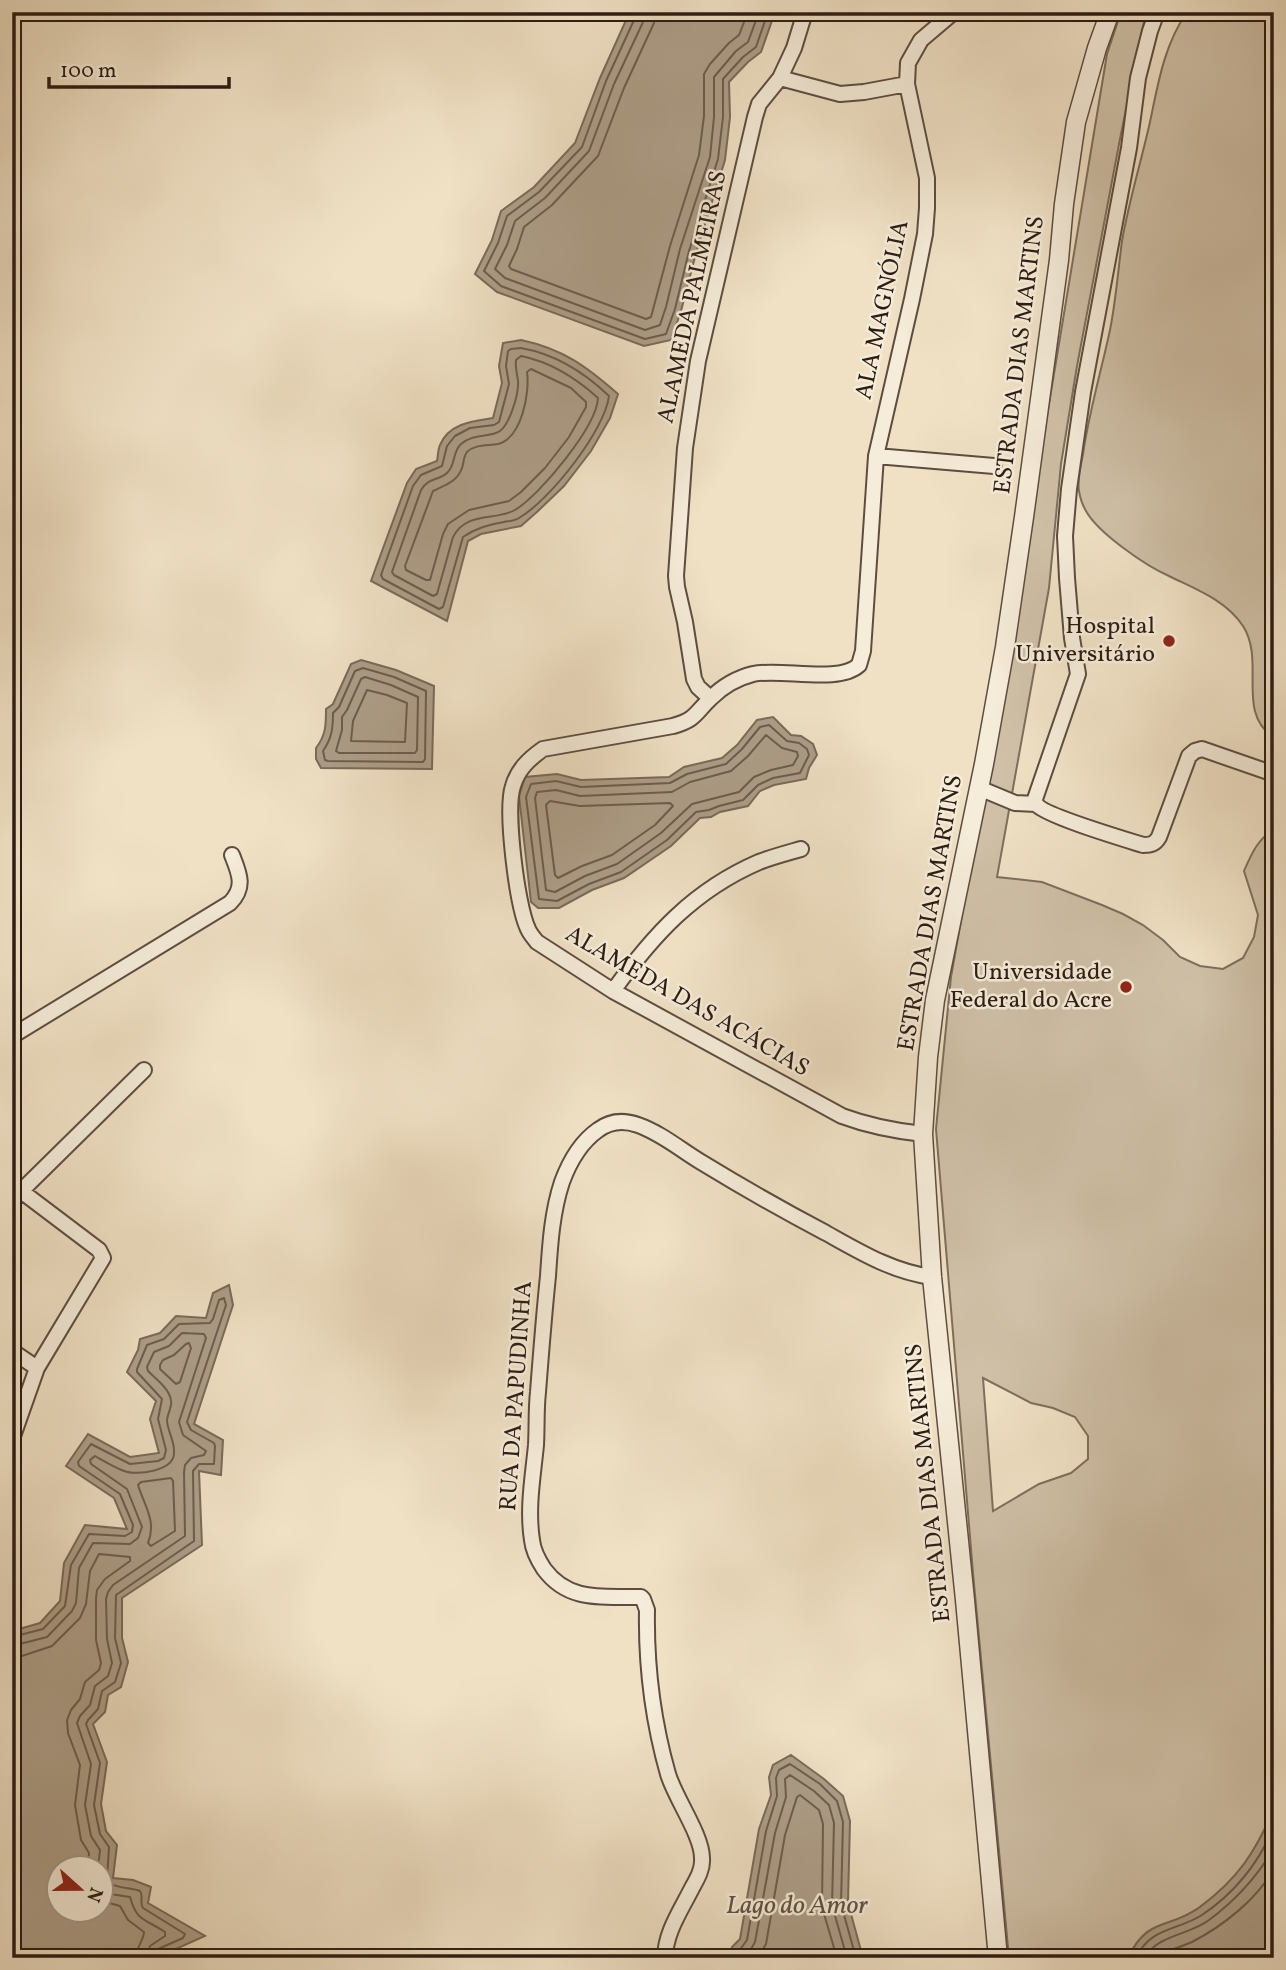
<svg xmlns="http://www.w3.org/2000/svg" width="1286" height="1970" font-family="Vollkorn,serif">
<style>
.green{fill:#cfc0a7;stroke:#7e6e5d;stroke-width:2;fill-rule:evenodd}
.water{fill:#ad9e88;stroke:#796a59;stroke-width:2;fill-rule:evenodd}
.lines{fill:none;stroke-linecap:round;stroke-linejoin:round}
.shore{stroke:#6c5d4e;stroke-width:2}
.minor-casing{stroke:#5d4d40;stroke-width:18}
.tertiary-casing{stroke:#5d4d40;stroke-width:21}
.minor{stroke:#f5ecd9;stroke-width:14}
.tertiary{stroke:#f5ecd9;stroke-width:18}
.poi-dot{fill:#8f2418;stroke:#f5ecd9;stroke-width:2.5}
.labels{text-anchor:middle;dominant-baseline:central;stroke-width:5;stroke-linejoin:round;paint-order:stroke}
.street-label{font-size:24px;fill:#2c1c13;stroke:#f5ecd9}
.poi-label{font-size:24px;fill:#2c1c13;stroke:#f5ecd9;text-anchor:end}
.water-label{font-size:26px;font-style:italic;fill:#605042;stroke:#f5ecd9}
</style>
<rect width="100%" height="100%" fill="#f0e1c5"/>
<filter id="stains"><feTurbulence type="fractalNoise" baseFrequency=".00286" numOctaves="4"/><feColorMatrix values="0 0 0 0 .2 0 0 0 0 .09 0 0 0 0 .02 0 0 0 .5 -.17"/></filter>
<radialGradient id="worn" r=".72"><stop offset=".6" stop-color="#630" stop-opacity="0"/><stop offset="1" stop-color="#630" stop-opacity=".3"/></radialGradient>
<!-- green -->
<path class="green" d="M 1121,12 L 1146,12 L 1120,139 L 1077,366 L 1061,464 L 1049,588 L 997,877 L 1042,882 L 1102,905 L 1123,914 L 1143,925 L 1163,940 L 1180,957 L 1200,966 L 1223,969 L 1243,958 L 1254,937 L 1258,915 L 1244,871 C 1251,855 1258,838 1274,830 L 1274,1809 C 1255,1853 1239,1878 1200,1907 C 1170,1930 1148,1915 1128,1958 L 1009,1958 L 973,1573 L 936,1129 L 951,977 L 1000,700 L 1107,54 ZM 983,1378 L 1031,1403 L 1053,1408 L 1075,1417 L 1088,1436 L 1088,1459 L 1071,1473 L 1039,1484 L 993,1511 Z
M 1187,12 L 1271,12 L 1274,25 L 1274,738 C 1235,712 1266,662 1243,626 C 1226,600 1195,589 1169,576 C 1146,566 1098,533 1086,511 C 1083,506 1080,497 1079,491 C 1077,480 1081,465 1083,454 C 1089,412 1101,372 1110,330 C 1116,300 1118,271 1122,241 C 1129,201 1141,162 1150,122 C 1158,84 1164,45 1187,12 Z"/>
<!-- water -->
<path class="water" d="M 631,12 L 775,12 L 761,52 L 748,62 L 729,82 L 730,117 L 725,160 L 696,253 L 681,311 L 671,340 L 644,346 L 497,292 L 475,274 L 492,240 L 501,211 L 534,187 L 575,143 L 600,78 L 627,18 Z
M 521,340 C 563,349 586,366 618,394 L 610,418 L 591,451 L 564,486 L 538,511 L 521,526 L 481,534 L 468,541 L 447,621 L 371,581 L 407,483 L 416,469 L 437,461 C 438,456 438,449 440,445 C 449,423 474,421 493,418 L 502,383 L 499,366 L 503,343 Z
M 361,660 L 396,670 L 434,686 L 432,769 L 321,768 L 316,759 L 316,748 C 326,735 326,725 326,709 L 333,704 L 351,664 Z
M 773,717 L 791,735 L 801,736 L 813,744 L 817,755 L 809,768 L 806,779 L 774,785 L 760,791 L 748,806 L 720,812 L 711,817 L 700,818 L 671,846 L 624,878 L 592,890 L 559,908 L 538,908 L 531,902 L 519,796 L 525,777 L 557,774 L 581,780 L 669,777 L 684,767 L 722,758 L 737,745 L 757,720 Z
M 229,1285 L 233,1305 L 194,1424 L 223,1440 L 221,1475 L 199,1471 L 202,1545 L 122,1598 L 122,1638 L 128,1662 L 121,1687 L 108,1695 L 105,1712 L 93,1724 L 107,1762 L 101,1804 L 106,1831 L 117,1845 L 113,1878 L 133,1880 L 151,1887 L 148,1903 L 205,1936 L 156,1958 L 12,1958 L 12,1631 L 40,1623 L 60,1601 L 64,1563 L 85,1525 L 127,1529 L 114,1498 L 66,1466 L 88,1434 L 130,1457 L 159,1453 L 150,1419 L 156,1401 L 127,1372 L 138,1350 L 140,1339 L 160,1333 L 176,1316 L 206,1318 L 213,1293 ZM 102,1868 L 102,1910 L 60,1910 L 60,1868 Z
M 791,1755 L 824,1779 L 843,1796 L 850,1821 L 848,1903 L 863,1958 L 730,1958 L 732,1947 L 740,1939 L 759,1829 L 771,1795 L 769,1777 L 773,1765 Z
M 1274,1809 L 1274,1958 L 1128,1958 C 1148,1916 1169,1930 1200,1907 C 1238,1879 1256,1851 1274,1809 Z"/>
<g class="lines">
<!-- shore -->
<path class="shore" d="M 636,12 L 635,18 L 606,81 L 582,147 L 539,192 L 507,216 L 498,243 L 484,271 L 501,286 L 645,339 L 666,334 L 675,309 L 689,251 L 718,159 L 723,117 L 723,79 L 743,57 L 756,47 L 768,12
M 645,12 L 644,20 L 614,84 L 589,151 L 545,198 L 515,221 L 507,245 L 495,269 L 505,278 L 645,330 L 660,325 L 666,307 L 680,249 L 710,157 L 714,117 L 714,77 L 736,51 L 748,42 L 759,12
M 655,12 L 654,23 L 624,88 L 598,156 L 552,205 L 524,227 L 517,249 L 509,266 L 511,269 L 646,319 L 651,317 L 670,246 L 699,155 L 704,116 L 704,74 L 710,64 L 729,43 L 739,35 L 748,12
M 521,348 C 555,354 584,372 609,396 C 605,430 550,500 519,518 C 515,521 509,521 504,522 C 488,525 476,528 463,537 L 443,607 L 439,609 L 383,579 L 381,575 L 413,486 L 421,475 L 442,466 L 447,446 L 455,436 L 470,428 L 494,425 L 499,422 L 509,384 L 506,366 L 508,351 L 511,349 Z
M 521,356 C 551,362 576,378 598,398 C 597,426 540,495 515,510 C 496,521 466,511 453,537 L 437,594 L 433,596 L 394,575 L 392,572 L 421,490 C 429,477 438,481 447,473 C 456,465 452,452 461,444 C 471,435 484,437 496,433 C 509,430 519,393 518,381 C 517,373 515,367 516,360 Z
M 531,369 L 571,388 L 586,402 L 586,407 L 569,437 L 545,468 L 521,492 L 509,501 L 469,510 L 448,524 L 443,534 L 430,580 L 426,580 L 406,570 L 405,566 L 433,491 C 445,485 457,482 462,468 C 464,463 463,457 467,452 C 475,444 488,446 498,444 C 522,438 530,392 527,372 Z
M 363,668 L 394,677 L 426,691 L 425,759 L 423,762 L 328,761 L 325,760 L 323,751 C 332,738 333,728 333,713 L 339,707 L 355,671 Z
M 365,677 L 391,685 L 418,697 L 417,750 L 415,753 L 339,753 L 336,751 L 342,730 L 342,717 L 347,710 L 361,679 Z
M 367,690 L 387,695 L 407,703 L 405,742 L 351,741 L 353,721 Z
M 769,725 L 787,741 L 799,743 L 807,749 L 809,755 L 800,773 L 773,778 L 758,785 L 743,800 L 719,806 L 709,810 L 696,812 L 667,840 L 621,872 L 589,884 L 557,901 L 539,899 L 526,797 L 531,784 L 556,781 L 581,787 L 670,783 L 687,774 L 726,764 L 742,749 L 760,727 Z
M 766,735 L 782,748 L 797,752 L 798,756 L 793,765 L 771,770 L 754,777 L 739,792 L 692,804 L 661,833 L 617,864 L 585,876 L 555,892 L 546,890 L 535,798 L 537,792 L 556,790 L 580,796 L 672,792 L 690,782 L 731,771 L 748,756 Z
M 550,801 L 580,806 L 670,803 L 673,806 L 655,825 L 612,855 L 582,866 L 558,878 L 555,875 L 546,805 Z
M 189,1343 L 191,1348 L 180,1382 L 176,1384 L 160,1369 L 160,1365 L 163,1360 L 174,1355 L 186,1344 Z
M 171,1478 L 173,1481 L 175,1531 L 151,1546 L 148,1543 C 157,1521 144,1505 138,1485 L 141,1482 Z
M 12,1637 L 43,1629 L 65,1606 L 71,1565 L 89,1534 L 125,1536 L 132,1532 L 133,1525 L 120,1494 L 79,1466 L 78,1462 L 91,1444 L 130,1464 L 158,1461 L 164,1458 L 166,1450 L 158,1419 L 162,1399 L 137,1372 L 137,1369 L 147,1345 L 164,1339 L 179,1324 L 210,1323 L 213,1319 L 219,1300 L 224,1298 L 226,1305 L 187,1422 L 191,1430 L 214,1443 L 215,1446 L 214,1464 L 199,1464 L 193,1471 L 194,1541 L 116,1595 L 115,1638 L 121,1663 L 115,1682 L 102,1691 L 98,1709 L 88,1720 L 86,1724 L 100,1763 L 94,1805 L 100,1834 L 109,1847 L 107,1880 C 114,1889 130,1887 140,1891 C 144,1896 139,1902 143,1908 L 185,1934 L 183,1938 L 158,1949 L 155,1958
M 12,1646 L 47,1637 L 72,1611 L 76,1603 L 79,1568 L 93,1543 L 130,1544 L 138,1538 L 142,1527 L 127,1489 L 91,1464 L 90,1460 L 95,1456 C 104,1461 114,1467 124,1471 C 137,1476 174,1471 174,1453 C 175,1442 168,1432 167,1421 C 167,1416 170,1411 171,1405 C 173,1391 157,1380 148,1371 L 147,1367 L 154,1352 L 169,1346 L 182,1333 L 204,1334 L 206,1338 L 179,1422 L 183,1435 L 206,1451 L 204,1455 L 191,1458 L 185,1465 L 184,1472 L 185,1536 L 113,1585 L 108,1592 L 106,1599 L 107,1639 L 112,1663 L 108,1676 L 95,1686 L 90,1705 L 80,1716 L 77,1723 L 91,1764 L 85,1805 L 91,1836 L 100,1850 L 98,1868
M 12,1657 L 22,1656 L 52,1646 L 80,1618 L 86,1604 L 90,1571 L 99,1554 L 130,1557 L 130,1561 L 105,1579 L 97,1590 L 96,1598 L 96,1640 L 101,1663 L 99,1670 L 85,1682 L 80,1699 L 71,1710 L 67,1720 L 68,1733 L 80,1765 L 75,1805 L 81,1840 L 89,1853 L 88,1868
M 102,1888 L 110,1894 L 130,1897 C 137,1922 144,1918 165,1932 L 165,1936 L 150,1946 L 146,1958
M 102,1901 L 120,1906 L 128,1920 L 144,1932 C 144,1940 136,1947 136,1958
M 737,1958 L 739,1951 L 747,1940 L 766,1831 L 777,1796 L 776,1778 L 779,1770 L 790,1764 L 820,1784 L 837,1801 L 843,1822 L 841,1904 L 856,1958
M 746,1958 L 755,1942 L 775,1833 L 786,1797 L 785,1779 L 790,1775 L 814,1791 L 829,1805 L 834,1823 L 832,1905 L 847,1958
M 758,1958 L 766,1944 L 785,1835 L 797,1797 L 800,1795 L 819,1810 L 823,1824 L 822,1907 L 837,1958
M 1136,1958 C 1150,1927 1177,1931 1202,1915 C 1235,1893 1259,1862 1274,1827
M 1145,1958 C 1156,1935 1190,1935 1209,1920 C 1236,1900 1257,1877 1274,1848
M 1157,1958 C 1168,1949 1179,1948 1192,1942 C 1223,1926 1256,1900 1274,1869"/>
<defs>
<path id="minor" d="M 1157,12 L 1150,31 L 1138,78 L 1129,148 L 1083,392 L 1069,489 L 1065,536 L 1067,578 L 1072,638 L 1078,674 L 1035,799 C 1035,801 1035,803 1036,804 C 1043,815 1127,840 1143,845 C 1151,845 1155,844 1159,837 L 1189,756 L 1195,751 L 1202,749 L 1271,773
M 780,78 L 794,48 L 805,12
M 876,456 L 994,466
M 710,698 L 698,687 L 694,679 L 685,622 L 677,587 L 676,576 L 685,448 L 698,361 L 755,117 L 759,104 L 780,78 L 840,94 L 864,92 L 907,84
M 979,788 L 1015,803 L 1036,804
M 613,991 C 653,935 694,890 759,862 C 772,857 787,853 801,849
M 12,1036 L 230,903 C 246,887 239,873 232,855
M 923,1134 C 895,1131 869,1126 842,1116 L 613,991 L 537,942 C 534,938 530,934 528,929 C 517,906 505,810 513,786 C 518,769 529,759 543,749 L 673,726 C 697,719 695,713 711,698 C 723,686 737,678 753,674 C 781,668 839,684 859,665 L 863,651 L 876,456 L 912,299 L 925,234 L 927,208 L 927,178 L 907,84 L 908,63 L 921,40 L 954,12
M 12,1200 L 144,1070
M 12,1351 L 37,1368
M 12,1439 L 37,1368 L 103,1258 L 99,1250 L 21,1191
M 665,1958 C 665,1933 681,1910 692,1888 C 697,1879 703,1869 702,1858 C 702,1835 675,1798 668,1774 C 653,1721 646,1664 647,1610 L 643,1599 L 641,1597 C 604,1596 569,1603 544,1569 C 538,1560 533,1550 532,1540 C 527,1508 533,1476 536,1445 C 537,1427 536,1410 538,1392 C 541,1353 544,1315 548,1276 C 550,1245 552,1212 562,1182 C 569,1163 581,1142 598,1130 C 610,1121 624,1120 638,1125 C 661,1133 681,1150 701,1162 C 742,1187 784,1211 826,1233 C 860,1252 893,1272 932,1277"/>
<path id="tertiary" d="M 998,1958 L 965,1600 L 932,1277 L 923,1134 L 928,1057 L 935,1000 L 984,764 L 1005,647 L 1024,517 L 1059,260 L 1064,204 L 1076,122 L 1097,48 L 1110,12"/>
</defs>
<!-- minor casing -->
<use href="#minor" class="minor-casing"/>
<!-- tertiary casing -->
<use href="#tertiary" class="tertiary-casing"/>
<!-- minor -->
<use href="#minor" class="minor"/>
<!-- tertiary -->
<use href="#tertiary" class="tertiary"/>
</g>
<!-- markers -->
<g class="poi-dot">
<circle cx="1169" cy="641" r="7"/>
<circle cx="1126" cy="987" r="7"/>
</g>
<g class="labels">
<!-- street labels -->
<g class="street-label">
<text transform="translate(693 297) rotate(-78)">ALAMEDA PALMEIRAS</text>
<text transform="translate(883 310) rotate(-78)">ALA MAGNÓLIA</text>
<text transform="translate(1020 355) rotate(-83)">ESTRADA DIAS MARTINS</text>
<text transform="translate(931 913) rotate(-80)">ESTRADA DIAS MARTINS</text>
<text transform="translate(687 1002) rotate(30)">ALAMEDA DAS ACÁCIAS</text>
<text transform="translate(517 1396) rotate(-86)">RUA DA PAPUDINHA</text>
<text transform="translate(929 1483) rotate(-96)">ESTRADA DIAS MARTINS</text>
</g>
<!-- poi labels -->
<g class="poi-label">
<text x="1155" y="627">Hospital<tspan x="1155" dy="28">Universitário</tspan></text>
<text x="1112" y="973">Universidade<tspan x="1112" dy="28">Federal do Acre</tspan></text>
</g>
<!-- water labels -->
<g class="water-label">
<text x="797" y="1906">Lago do Amor</text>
</g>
</g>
<!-- margin -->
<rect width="1286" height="1970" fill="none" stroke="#f0e1c5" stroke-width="42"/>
<rect x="14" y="14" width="1258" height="1942" fill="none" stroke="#2c1c13" stroke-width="3.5"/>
<rect x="21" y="21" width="1244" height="1928" fill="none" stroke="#2c1c13" stroke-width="2"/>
<!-- north arrow -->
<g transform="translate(80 1889) rotate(111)"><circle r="33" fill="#f5ecd9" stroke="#a5998a" stroke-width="2"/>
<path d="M0-5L12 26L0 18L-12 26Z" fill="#8f2418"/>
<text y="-10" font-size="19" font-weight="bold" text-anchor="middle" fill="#2c1c13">N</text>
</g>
<!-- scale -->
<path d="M49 77v10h180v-10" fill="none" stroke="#2c1c13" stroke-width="3.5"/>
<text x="60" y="77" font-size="21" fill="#2c1c13" stroke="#f5ecd9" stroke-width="5" paint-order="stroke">100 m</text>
<rect width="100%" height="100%" filter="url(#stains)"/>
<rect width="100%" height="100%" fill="url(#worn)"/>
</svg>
